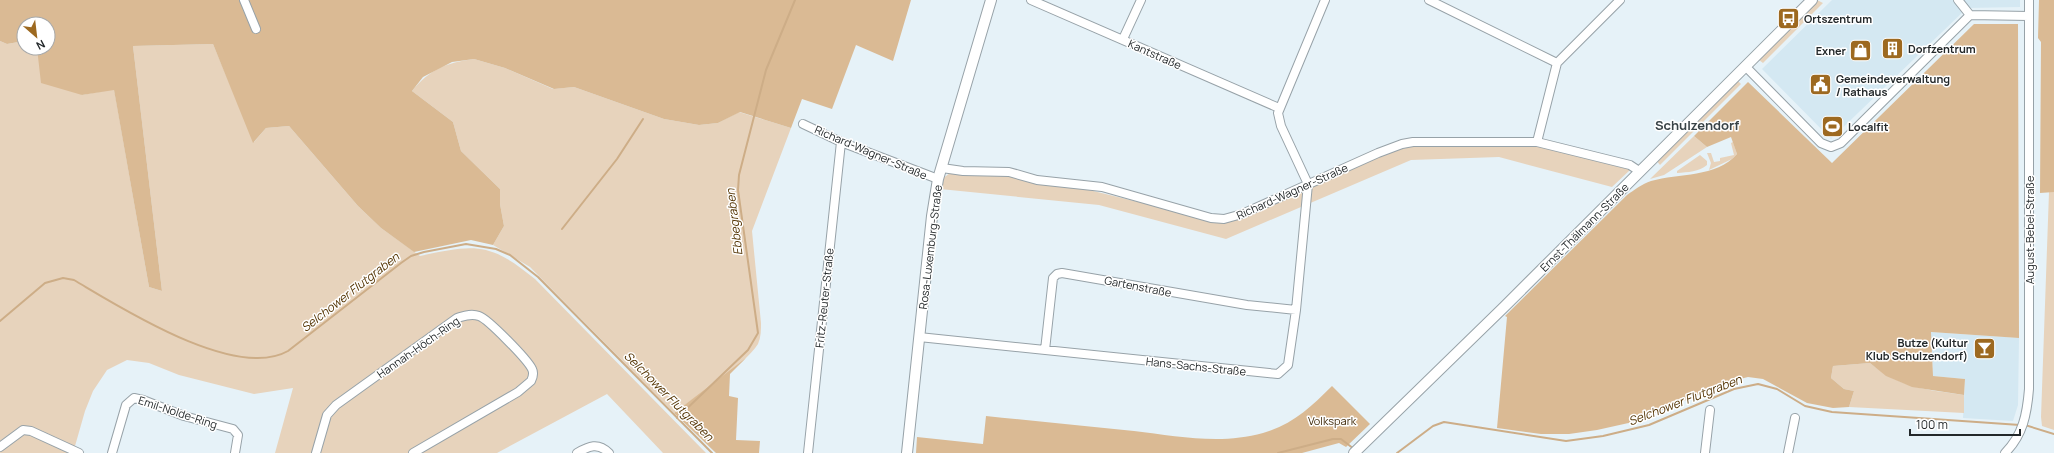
<svg xmlns="http://www.w3.org/2000/svg" width="2054" height="453" font-family="Manrope,sans-serif">
<style>
.built{fill:#d4e8f2}
.green{fill:#e7d3bc}
.forest{fill:#daba94}
.lines{fill:none;stroke-linecap:round;stroke-linejoin:round}
.stream{stroke:#cdad87;stroke-width:2}
.minor-casing{stroke:#97a2a8;stroke-width:10}
.tertiary-casing{stroke:#97a2a8;stroke-width:12}
.minor{stroke:#fff;stroke-width:8}
.tertiary{stroke:#fff;stroke-width:10}
.labels{text-anchor:middle;dominant-baseline:central;stroke-width:3;stroke-linejoin:round;paint-order:stroke}
.poi-label{font-size:11px;font-weight:bold;fill:#23282a;stroke:#fff;text-anchor:start}
.street-label{font-size:11px;fill:#23282a;stroke:#fff}
.park-label{font-size:11px;fill:#3f2909;stroke:#fff}
.water-label{font-size:12px;font-style:italic;fill:#543403;stroke:#fff}
.quarter-label{font-size:13px;font-weight:bold;fill:#394347;stroke:#fff}
</style>
<rect width="100%" height="100%" fill="#e6f2f8"/>
<!-- built -->
<path class="built" d="M 1832,0 L 2020,0 L 2020,7 L 1967,8 L 1831,139 L 1762,69 Z
M 1931,332 L 2019,338 L 2018,405 L 2013,421 L 1963,418 L 1965,379 L 1933,376 Z"/>
<!-- green -->
<path class="green" d="M 1817,0 L 1823,3 L 1763,63 L 1759,60 L 1762,54 Z
M 0,41 L 7,44 L 24,41 L 24,48 L 37,48 L 82,95 L 114,89 L 149,287 L 162,291 L 133,46 L 213,44 L 254,142 L 266,128 L 289,126 L 358,206 L 381,228 L 420,256 C 475,244 490,242 535,279 L 706,453 L 663,453 L 607,394 L 497,453 L 275,453 L 293,388 L 254,394 L 179,375 L 149,363 L 127,360 L 107,370 L 93,391 L 85,411 L 73,453 L 0,453 Z
M 474,59 L 505,68 L 553,89 L 574,87 L 664,119 L 699,125 L 718,123 L 739,112 L 791,128 L 752,231 L 761,323 C 761,330 761,337 758,344 C 744,366 696,396 674,413 L 530,267 L 493,245 L 504,226 L 500,204 L 500,189 L 461,151 L 453,122 L 412,91 C 430,69 446,63 474,59 Z
M 1737,80 L 1741,84 L 1660,165 L 1656,160 Z
M 1694,136 L 1707,147 L 1664,175 L 1650,179 Z
M 1733,142 L 1737,154 L 1732,159 L 1709,170 L 1711,163 L 1707,153 L 1711,153 L 1714,162 L 1720,161 L 1720,158 L 1734,155 L 1731,143 Z
M 1420,145 L 1537,145 L 1628,168 L 1630,170 L 1612,187 L 1499,157 L 1411,160 L 1226,239 L 1099,205 L 940,189 L 942,179 L 950,173 L 999,174 L 1081,188 L 1220,222 L 1387,152 Z
M 1700,155 L 1707,161 L 1707,165 C 1699,172 1688,172 1677,173 L 1677,171 Z
M 2049,192 L 2054,192 L 2054,430 L 2042,426 L 2041,417 Z
M 1870,363 C 1902,389 1925,389 1964,395 L 1964,413 L 1849,407 L 1854,391 L 1844,389 L 1831,378 L 1833,366 Z"/>
<!-- forest -->
<path class="forest" d="M 0,0 L 911,0 L 893,61 L 856,45 L 832,109 L 802,99 L 791,128 L 740,112 L 718,123 L 699,125 L 664,119 L 574,87 L 554,89 L 505,68 L 474,59 L 452,62 L 423,77 L 412,91 L 453,122 L 461,151 L 500,189 L 500,204 L 504,226 L 493,245 L 471,240 L 414,252 L 381,228 L 358,206 L 289,126 L 266,128 L 253,143 L 213,44 L 133,46 L 162,291 L 149,287 L 114,90 L 82,95 L 41,83 L 37,48 L 48,48 L 48,24 L 24,24 L 24,41 L 7,44 L 0,41 Z
M 2039,0 L 2054,0 L 2054,192 L 2040,193 L 2041,42 L 2038,38 Z
M 1974,24 L 2018,24 L 2019,338 L 1931,332 L 1933,376 L 1965,379 L 1964,395 L 1912,387 L 1886,376 L 1870,363 L 1833,366 L 1831,378 L 1844,389 L 1854,391 L 1849,407 L 1833,408 L 1807,403 L 1763,379 L 1748,377 L 1732,381 L 1633,422 L 1597,430 L 1569,434 L 1541,434 L 1497,428 L 1507,317 L 1505,316 L 1627,195 C 1634,190 1642,184 1651,181 C 1679,173 1716,178 1737,154 L 1731,137 L 1707,147 L 1694,136 L 1748,82 L 1832,163 Z
M 746,358 L 730,374 L 729,396 L 738,398 L 736,440 L 760,441 L 759,453 L 716,453 L 674,413 Z
M 1332,386 L 1370,424 L 1346,447 L 1339,443 L 1302,453 L 916,453 L 917,437 L 983,444 L 986,416 C 1035,421 1084,426 1134,431 C 1176,436 1221,445 1263,433 C 1293,424 1310,408 1332,386 Z"/>
<g class="lines">
<!-- stream -->
<path class="stream" d="M 562,229 L 617,159 L 643,119
M 0,321 L 45,283 L 63,278 L 74,280 C 120,307 235,381 288,351 L 401,263 L 411,256 L 424,252 L 466,244 L 496,249 L 510,255 L 538,277 L 712,453
M 677,418 L 748,350 L 758,333 L 738,190 L 739,175 L 766,70 L 795,0
M 2025,425 L 2054,434
M 1278,453 L 1333,439 L 1341,439 L 1354,449
M 1397,453 L 1433,426 L 1444,422 L 1566,441 L 1603,436 L 1649,425 L 1734,389 L 1758,384 L 1777,389 L 1805,406 L 1832,412 L 2020,425"/>
<defs>
<path id="minor" d="M 244,0 L 256,29
M 1031,0 L 1279,108
M 1429,0 L 1557,63
M 1958,0 L 1970,15 L 2029,16
M 1123,39 L 1141,0
M 1745,66 L 1821,143 L 1831,147 L 1841,143 L 1970,15
M 803,124 L 841,142 L 938,179
M 1537,142 L 1557,63 L 1620,0
M 942,168 L 963,171 L 1009,172 L 1037,180 L 1102,187 L 1211,218 L 1224,219 L 1242,214 L 1378,153 L 1402,144 L 1413,142 L 1537,142 L 1630,165 L 1639,171
M 1308,184 L 1281,126 L 1278,113 L 1325,0
M 919,337 L 1278,374 L 1288,365 L 1296,310 L 1308,184
M 1045,350 L 1053,278 L 1057,274 L 1062,273 L 1247,305 L 1296,310
M 0,447 L 23,430 L 31,431 L 79,453
M 112,453 L 126,405 L 134,398 L 143,400 L 184,416 L 233,429 L 238,435 L 235,453
M 316,453 L 327,415 L 336,405 L 457,318 C 464,316 471,313 479,316 C 488,319 527,359 532,369 C 534,373 533,377 531,381 L 518,392 L 413,453
M 577,453 C 589,446 598,442 609,453
M 808,453 L 841,142
M 1705,453 L 1710,410
M 1788,453 L 1795,418
M 2005,453 C 2023,435 2027,414 2029,389 L 2029,0"/>
<path id="tertiary" d="M 907,453 L 932,216 L 938,179 L 991,0
M 1354,453 L 1504,307 L 1812,0"/>
</defs>
<!-- minor casing -->
<use href="#minor" class="minor-casing"/>
<!-- tertiary casing -->
<use href="#tertiary" class="tertiary-casing"/>
<!-- minor -->
<use href="#minor" class="minor"/>
<!-- tertiary -->
<use href="#tertiary" class="tertiary"/>
</g>
<!-- icons -->
<defs>
<symbol id="bus-square" viewBox="-11 -11 22 22"><rect x="-9" y="-9" width="18" height="18" rx="4" fill="#9d6920" stroke="#fff"/><path d="M-5-6H5V4H4V6H2V4H-2V6H-4V4H-5ZM-3.5-4V0h7V-4ZM-3.5 1.2v1.5H-2V1.2ZM2 1.2v1.5H3.5V1.2Z" fill="#fff"/></symbol>
<symbol id="building-square" viewBox="-11 -11 22 22"><rect x="-9" y="-9" width="18" height="18" rx="4" fill="#9d6920" stroke="#fff"/><path d="M-4-6H4V6H1V3H-1V6H-4ZM-2.5-4.3h1.7v1.8h-1.7ZM.8-4.3h1.7v1.8H.8ZM-2.5-1h1.7V.8h-1.7ZM.8-1h1.7V.8H.8Z" fill="#fff"/></symbol>
<symbol id="shop-square" viewBox="-11 -11 22 22"><rect x="-9" y="-9" width="18" height="18" rx="4" fill="#9d6920" stroke="#fff"/><path d="M-5-2.5h2.3a2.7 3.5 0 0 1 5.4 0H5L5.5 6h-11ZM-1.5-2.5h3a1.5 2.3 0 0 0-3 0Z" fill="#fff"/></symbol>
<symbol id="civic-square" viewBox="-11 -11 22 22"><rect x="-9" y="-9" width="18" height="18" rx="4" fill="#9d6920" stroke="#fff"/><path d="M-.6-6.5H3V-4.5H.6V-3L4-1V1h2V6H-6V1h2V-1L-.6-3ZM-1.2 2.5V6h2.4V2.5Z" fill="#fff"/></symbol>
<symbol id="stadium-square" viewBox="-11 -11 22 22"><rect x="-9" y="-9" width="18" height="18" rx="4" fill="#9d6920" stroke="#fff"/><path d="M0-5a6.5 5 0 1 0 0 10a6.5 5 0 1 0 0-10ZM-3.5-1.8h7v3.6h-7Z" fill="#fff"/></symbol>
<symbol id="bar-square" viewBox="-11 -11 22 22"><rect x="-9" y="-9" width="18" height="18" rx="4" fill="#9d6920" stroke="#fff"/><path d="M-6-5H6L.8 .8V4.5H3.5V6h-7V4.5H-.8V.8Z" fill="#fff"/></symbol>
</defs>
<g fill-rule="evenodd">
<use href="#bus-square" x="1776" y="6" width="25" height="25"/>
<use href="#building-square" x="1880" y="36" width="25" height="25"/>
<use href="#shop-square" x="1848" y="38" width="25" height="25"/>
<use href="#civic-square" x="1808" y="72" width="25" height="25"/>
<use href="#stadium-square" x="1820" y="114" width="25" height="25"/>
<use href="#bar-square" x="1972" y="336" width="25" height="25"/>
</g>
<g class="labels">
<!-- poi labels -->
<g class="poi-label">
<text x="1804" y="18">Ortszentrum</text>
<text x="1908" y="48">Dorfzentrum</text>
<text x="1846" y="50" text-anchor="end">Exner</text>
<text x="1836" y="78">Gemeindeverwaltung<tspan x="1836" dy="13">/ Rathaus</tspan></text>
<text x="1848" y="126">Localfit</text>
<text x="1968" y="342" text-anchor="end">Butze (Kultur<tspan x="1968" dy="13">Klub Schulzendorf)</tspan></text>
</g>
<!-- street labels -->
<g class="street-label">
<text transform="translate(1155 54) rotate(24)">Kantstraße</text>
<text transform="translate(871 152) rotate(23)">Richard-Wagner-Straße</text>
<text transform="translate(1292 191) rotate(-24)">Richard-Wagner-Straße</text>
<text transform="translate(1584 227) rotate(-45)">Ernst-Thälmann-Straße</text>
<text transform="translate(2029 230) rotate(-90)">August-Bebel-Straße</text>
<text transform="translate(930 247) rotate(-83)">Rosa-Luxemburg-Straße</text>
<text transform="translate(1138 286) rotate(11)">Gartenstraße</text>
<text transform="translate(824 298) rotate(-84)">Fritz-Reuter-Straße</text>
<text transform="translate(418 347) rotate(-35)">Hannah-Höch-Ring</text>
<text transform="translate(1196 366) rotate(6)">Hans-Sachs-Straße</text>
<text transform="translate(178 412) rotate(18)">Emil-Nolde-Ring</text>
</g>
<!-- park labels -->
<g class="park-label">
<text x="1332" y="420">Volkspark</text>
</g>
<!-- water labels -->
<g class="water-label">
<text transform="translate(734 222) rotate(-97)">Ebbegraben</text>
<text transform="translate(350 292) rotate(-38)">Selchower Flutgraben</text>
<text transform="translate(669 396) rotate(45)">Selchower Flutgraben</text>
<text transform="translate(1685 400) rotate(-21)">Selchower Flutgraben</text>
</g>
<!-- quarter labels -->
<g class="quarter-label">
<text x="1697" y="125">Schulzendorf</text>
</g>
</g>
<!-- north arrow -->
<g transform="translate(36 36) rotate(152)"><circle r="19" fill="#ffffff" stroke="#a7a9aa"/>
<path d="M0-3L7 15L0 10L-7 15Z" fill="#9d6920"/>
<text y="-6" font-size="11" font-weight="bold" text-anchor="middle" fill="#23282a">N</text>
</g>
<!-- scale -->
<path d="M1910 429v6h110v-6" fill="none" stroke="#23282a" stroke-width="2"/>
<text x="1916" y="429" font-size="12" fill="#23282a" stroke="#ffffff" stroke-width="3" paint-order="stroke">100 m</text>
</svg>
